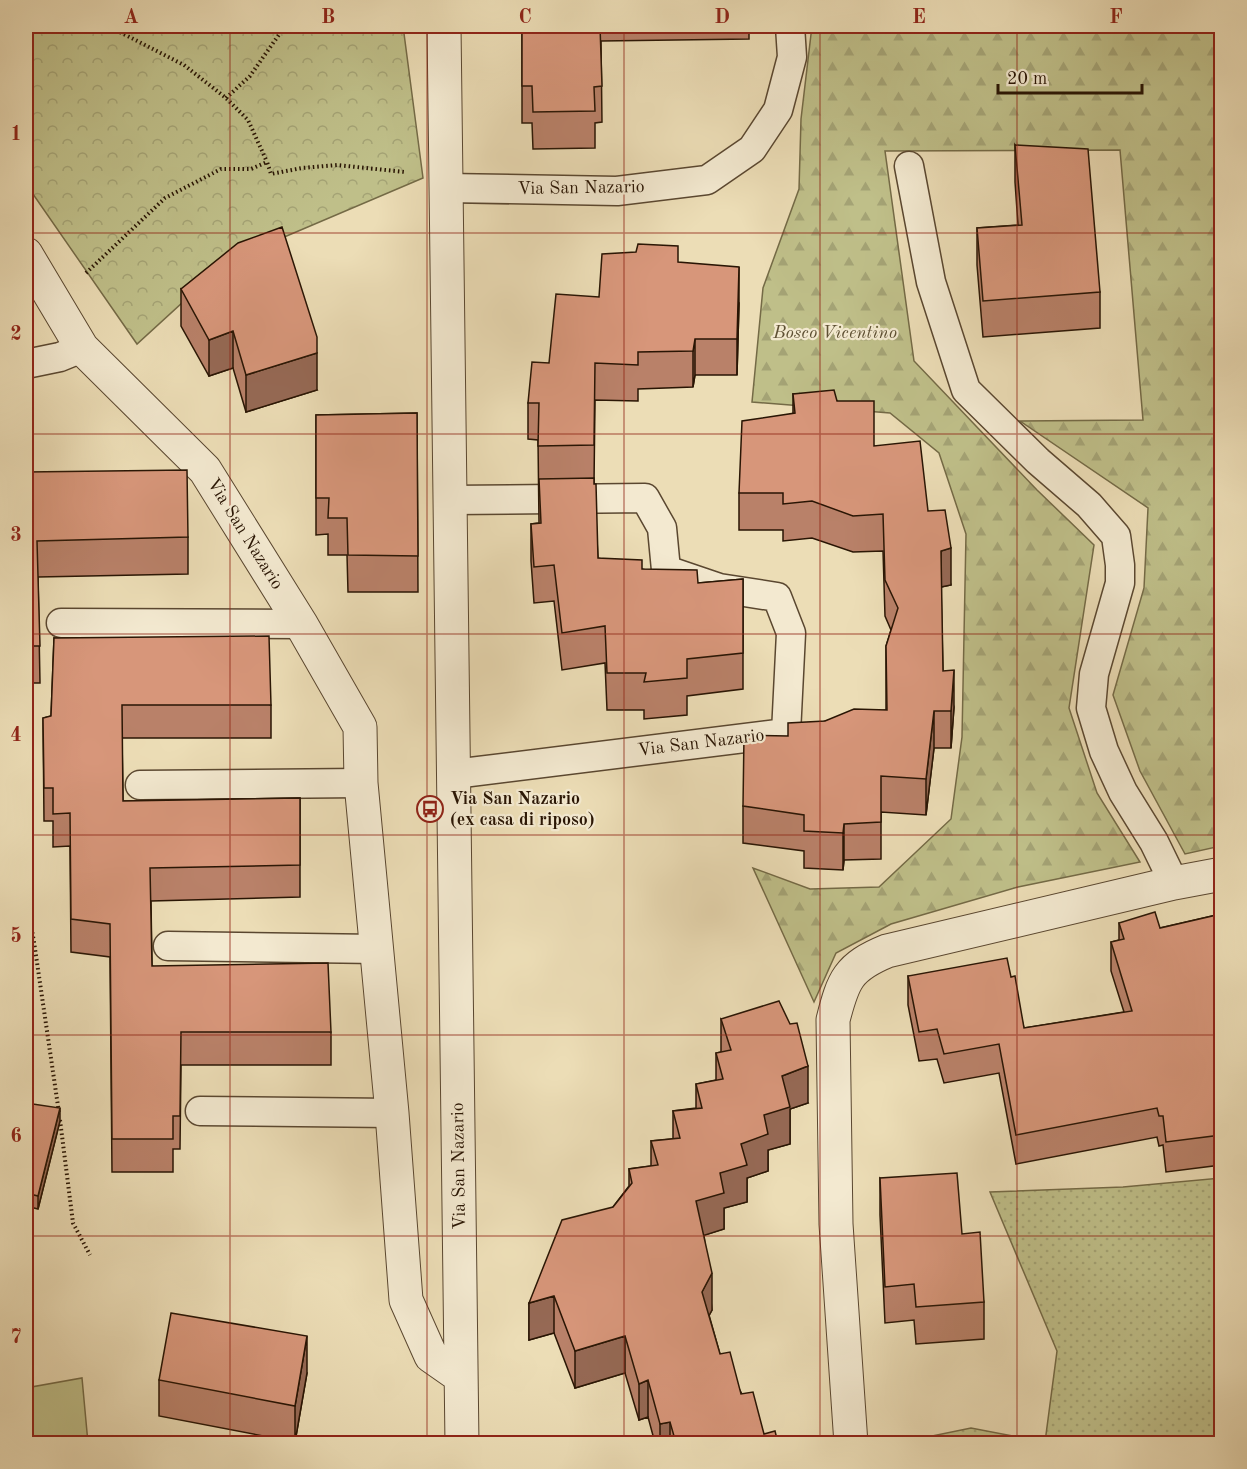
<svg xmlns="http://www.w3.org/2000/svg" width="1247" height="1469" font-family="'Old Standard TT',serif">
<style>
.grass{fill:url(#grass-dots);stroke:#746a46;stroke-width:1.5}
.forest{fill:url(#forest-firs);stroke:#746a46;stroke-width:1.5}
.park{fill:url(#park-crowns);stroke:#746a46;stroke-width:1.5}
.pitch{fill:#bfbf89;stroke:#746a46;stroke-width:1.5}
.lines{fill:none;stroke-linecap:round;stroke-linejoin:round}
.service-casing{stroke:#5a4730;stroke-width:31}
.minor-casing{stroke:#5a4730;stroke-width:35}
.path{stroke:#291504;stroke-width:4;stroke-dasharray:1.5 3;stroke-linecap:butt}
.service{stroke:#f3e9d0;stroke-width:28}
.minor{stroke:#f3e9d0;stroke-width:33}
.wall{fill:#b98169;stroke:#291504;stroke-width:1.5}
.shaded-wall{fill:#966955;stroke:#291504;stroke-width:1.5}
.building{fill:#d7967a;stroke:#291504;stroke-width:1.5}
.grid{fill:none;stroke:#8f2418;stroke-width:1.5;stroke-opacity:0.55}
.labels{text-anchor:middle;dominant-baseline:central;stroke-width:4.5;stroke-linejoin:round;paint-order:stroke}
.street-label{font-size:18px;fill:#291504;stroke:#f3e9d0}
.park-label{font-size:18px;font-style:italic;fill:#5e5033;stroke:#f3e9d0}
.poi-label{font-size:18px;font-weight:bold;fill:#291504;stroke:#f3e9d0;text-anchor:start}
.neatline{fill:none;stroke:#8f2418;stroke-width:2}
.grid-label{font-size:20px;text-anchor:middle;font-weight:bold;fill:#8f2418}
</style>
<defs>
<pattern id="grass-dots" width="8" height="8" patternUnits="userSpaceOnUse" patternTransform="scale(1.5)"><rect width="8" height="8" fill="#bfbf89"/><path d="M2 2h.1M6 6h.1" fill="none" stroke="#a4a375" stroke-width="1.8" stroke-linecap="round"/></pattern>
<pattern id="forest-firs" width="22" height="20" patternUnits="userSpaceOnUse" patternTransform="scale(1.5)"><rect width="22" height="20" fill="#bfbf89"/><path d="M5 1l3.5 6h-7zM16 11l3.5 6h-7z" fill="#a4a375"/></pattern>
<pattern id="park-crowns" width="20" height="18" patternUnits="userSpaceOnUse" patternTransform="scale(1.5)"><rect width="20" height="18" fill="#bfbf89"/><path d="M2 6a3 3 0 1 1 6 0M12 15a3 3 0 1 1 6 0" fill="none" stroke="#a4a375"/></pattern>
</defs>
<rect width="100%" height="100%" fill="#ecddb6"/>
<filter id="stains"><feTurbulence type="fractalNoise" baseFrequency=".00333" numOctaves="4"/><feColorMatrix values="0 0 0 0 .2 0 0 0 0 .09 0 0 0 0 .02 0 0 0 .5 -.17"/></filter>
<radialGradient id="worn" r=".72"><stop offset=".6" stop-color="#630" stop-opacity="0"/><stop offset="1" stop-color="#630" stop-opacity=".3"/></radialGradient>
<!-- grass -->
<path class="grass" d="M 1221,1178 L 1221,1443 L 898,1443 L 971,1428 L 1045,1442 L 1057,1351 L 990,1192 L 1123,1187 Z"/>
<!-- forest -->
<path class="forest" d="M 812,26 L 1221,26 L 1221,846 L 1185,854 L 1140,771 L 1113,695 L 1144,588 L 1148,508 L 1020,421 L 1143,420 L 1120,150 L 885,151 L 914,361 L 1037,490 L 1094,545 L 1069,708 L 1097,793 L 1140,862 L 1018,887 L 891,924 L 836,953 L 814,1002 L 753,868 L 810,889 L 879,887 L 951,819 L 962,737 L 966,534 L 939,453 L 890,413 L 752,402 L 763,288 L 799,189 L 801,119 Z"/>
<!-- park -->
<path class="park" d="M 26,26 L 403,26 L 423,178 L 228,261 L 137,344 L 26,184 Z"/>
<!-- pitch -->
<path class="pitch" d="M 82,1378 L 88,1443 L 26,1443 L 26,1388 Z"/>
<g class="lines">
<defs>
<path id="service" d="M 909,166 L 931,282 L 966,390 L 1038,461 L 1089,505 L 1116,536 L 1120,565 L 1120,583 L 1094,674 L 1091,708 L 1104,751 L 1123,792 L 1154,842 L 1174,883
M 446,188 L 617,191 L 707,180 L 752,149 L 778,110 L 792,57 L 790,26
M 26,364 L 60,357 L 82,348
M 450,500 L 645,498 L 662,528 L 666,570 L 719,588 L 777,597 L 791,633 L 786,733 L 454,774
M 61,623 L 301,624
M 140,785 L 361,783
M 168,946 L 377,949
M 200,1111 L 392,1113"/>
<path id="minor" d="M 444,26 L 462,1444
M 26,254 L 82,348 L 205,470 L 301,624 L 360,727 L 361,783 L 392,1113 L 406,1300 L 431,1356 L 461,1377
M 851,1444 L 836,1224 L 833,1020 C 843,980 848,967 887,951 L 1174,883 L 1222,874"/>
</defs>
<!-- service casing -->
<use href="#service" class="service-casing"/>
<!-- minor casing -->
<use href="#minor" class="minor-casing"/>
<!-- path -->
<path class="path" d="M 108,26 L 184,65 L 226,98 L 248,120 L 267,162
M 226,98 L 250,76 L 285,26
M 86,273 L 165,198 L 221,169 L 251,169 L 267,162 L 271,174 L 302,168 L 337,165 L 405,172
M 26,897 L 34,942 L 59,1113
M 60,1120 L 73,1223 L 90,1255"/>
<!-- service -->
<use href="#service" class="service"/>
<!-- minor -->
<use href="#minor" class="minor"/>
</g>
<!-- wall -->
<path class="wall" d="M 522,26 L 749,26 L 749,39 L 601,41 L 602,122 L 595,123 L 595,148 L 533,149 L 532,123 L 522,123 Z
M 1015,145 L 1100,292 L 1100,328 L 983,337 L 977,265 L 977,228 L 1018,225 L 1015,182 Z
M 181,289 L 317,390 L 246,412 L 233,368 L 209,376 L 181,326 Z
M 599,297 L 739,303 L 737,375 L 695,375 L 693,387 L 638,389 L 638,401 L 595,400 L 594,484 L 598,558 L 698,583 L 743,579 L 743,689 L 687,696 L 687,715 L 644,719 L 644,710 L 607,710 L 605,663 L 562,670 L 554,601 L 534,603 L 531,561 L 531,524 L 539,523 L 538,440 L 528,439 L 528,403 L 549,363 Z
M 793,394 L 837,401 L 928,511 L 951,585 L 941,587 L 943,671 L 954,707 L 951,748 L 934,748 L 926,815 L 881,812 L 881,859 L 844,860 L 843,870 L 804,868 L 804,851 L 743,843 L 743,806 L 788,736 L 825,721 L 886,710 L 886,646 L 891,630 L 885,616 L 883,551 L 853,552 L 812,538 L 783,541 L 783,530 L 739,530 L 739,493 L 793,413 Z
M 417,413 L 418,592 L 348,592 L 347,555 L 328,555 L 328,534 L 316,535 L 316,415 Z
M 26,472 L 188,537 L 188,574 L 38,577 L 40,683 L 26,683 Z
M 54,638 L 271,705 L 271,738 L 122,738 L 123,801 L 300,798 L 300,897 L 151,901 L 152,966 L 331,1032 L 331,1065 L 181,1065 L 180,1149 L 173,1149 L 173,1172 L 112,1172 L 110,957 L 71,952 L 70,846 L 53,847 L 53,821 L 44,821 L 43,718 L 51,716 Z
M 1221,914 L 1221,1165 L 1166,1172 L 1163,1145 L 1159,1146 L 1157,1137 L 1016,1164 L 999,1073 L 944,1083 L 937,1059 L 919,1061 L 908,1005 L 908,976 L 1011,977 L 1024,1028 L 1124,1012 L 1111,971 L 1111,942 L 1119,940 L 1119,923 L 1160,928 Z
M 721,1019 L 808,1103 L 790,1109 L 790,1144 L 768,1150 L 768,1171 L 747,1178 L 747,1202 L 724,1208 L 724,1229 L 704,1235 L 712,1310 L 709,1315 L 720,1354 L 764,1434 L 778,1443 L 655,1443 L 648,1417 L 639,1420 L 625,1373 L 575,1388 L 554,1333 L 529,1340 L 529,1303 L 613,1207 L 629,1186 L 629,1169 L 651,1166 L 651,1141 L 673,1139 L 673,1111 L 696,1108 L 696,1084 L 716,1080 L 716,1053 L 721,1052 Z
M 26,1103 L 60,1121 L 38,1209 L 26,1206 Z
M 880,1178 L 962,1234 L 984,1302 L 984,1339 L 916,1344 L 914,1320 L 885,1323 L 880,1215 Z
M 307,1373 L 295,1442 L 159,1416 L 159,1380 Z"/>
<!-- shaded-wall -->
<path class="shaded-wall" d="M 739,267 L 739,303 L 737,375 L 737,339 Z
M 233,331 L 233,368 L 209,376 L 209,340 Z
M 695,339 L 695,375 L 693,387 L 693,351 Z
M 317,353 L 317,390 L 246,412 L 246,375 Z
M 951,548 L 951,585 L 941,587 L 941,551 Z
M 954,670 L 954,707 L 951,748 L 951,711 Z
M 934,711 L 934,748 L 926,815 L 926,779 Z
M 844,824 L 844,860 L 843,870 L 843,833 Z
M 808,1066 L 808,1103 L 790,1109 L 790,1144 L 768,1150 L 768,1171 L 747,1178 L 747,1202 L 724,1208 L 724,1229 L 696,1238 L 696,1201 L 720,1173 L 741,1144 L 764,1115 L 782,1076 Z
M 60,1108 L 60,1121 L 38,1209 L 38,1196 Z
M 712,1273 L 712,1310 L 702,1329 L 702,1292 Z
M 554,1296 L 554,1333 L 529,1340 L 529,1303 Z
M 307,1336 L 307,1373 L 295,1442 L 295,1406 Z
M 625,1336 L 625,1373 L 575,1388 L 575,1351 Z
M 648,1380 L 648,1417 L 639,1420 L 639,1384 Z
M 670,1422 L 670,1443 L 660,1443 L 660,1424 Z"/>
<!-- building -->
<path class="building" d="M 522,26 L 600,26 L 602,86 L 594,87 L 595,111 L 533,112 L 532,86 L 522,86 Z
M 1015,145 L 1088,149 L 1100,292 L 983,301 L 977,228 L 1022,225 Z
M 282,227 L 317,337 L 317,353 L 246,375 L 233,331 L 209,340 L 181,289 L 238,243 Z
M 638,244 L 678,246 L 678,262 L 739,267 L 737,339 L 695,339 L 693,351 L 638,352 L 638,365 L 595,363 L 594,445 L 538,446 L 539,403 L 528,403 L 532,362 L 549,363 L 556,294 L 599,297 L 602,254 L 636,252 Z
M 834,390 L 837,401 L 874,401 L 874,446 L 920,441 L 928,511 L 945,510 L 951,548 L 941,551 L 943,671 L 954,670 L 951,711 L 934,711 L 926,779 L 881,776 L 881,822 L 844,824 L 843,833 L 804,831 L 804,815 L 743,806 L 744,735 L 788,736 L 788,723 L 825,721 L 854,709 L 887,710 L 886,646 L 898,608 L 885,580 L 883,514 L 853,516 L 812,501 L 783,504 L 783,493 L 739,493 L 742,421 L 795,413 L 793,394 Z
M 417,413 L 418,556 L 348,555 L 347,518 L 328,518 L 329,498 L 316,498 L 316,415 Z
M 187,470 L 188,537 L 37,541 L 40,646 L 26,646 L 26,472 Z
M 594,478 L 594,484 L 596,484 L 598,558 L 642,560 L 642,569 L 697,570 L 698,583 L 743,579 L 743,653 L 687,659 L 687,678 L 644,682 L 646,673 L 607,673 L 605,626 L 562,633 L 554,565 L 534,567 L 531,524 L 541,523 L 539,479 Z
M 269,636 L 271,705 L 122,705 L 123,801 L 300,798 L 300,865 L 150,868 L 152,966 L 328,963 L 331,1032 L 181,1032 L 180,1116 L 173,1116 L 173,1139 L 112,1139 L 110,924 L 71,919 L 70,813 L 53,814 L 53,788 L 44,788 L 43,718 L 51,716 L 54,638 Z
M 1155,912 L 1160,928 L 1221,914 L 1221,1135 L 1166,1142 L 1163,1116 L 1159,1116 L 1157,1108 L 1016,1135 L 999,1044 L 944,1054 L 937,1029 L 919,1032 L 908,976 L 1007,958 L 1011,977 L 1015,976 L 1024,1028 L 1132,1011 L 1111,942 L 1124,939 L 1119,923 Z
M 779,1001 L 790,1024 L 797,1023 L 808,1066 L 782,1076 L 790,1107 L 764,1115 L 768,1134 L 741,1144 L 747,1165 L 720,1173 L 724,1193 L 696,1201 L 712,1273 L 702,1292 L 720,1354 L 730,1352 L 741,1394 L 753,1392 L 764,1434 L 775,1431 L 778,1443 L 676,1443 L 670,1422 L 660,1424 L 648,1380 L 639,1384 L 625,1336 L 575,1351 L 554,1296 L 529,1303 L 562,1220 L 613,1207 L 632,1183 L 629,1169 L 658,1165 L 651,1141 L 680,1138 L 673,1111 L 702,1108 L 696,1084 L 723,1079 L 716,1053 L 731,1050 L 721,1019 Z
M 26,1103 L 60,1108 L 38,1196 L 26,1193 Z
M 957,1173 L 962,1234 L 980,1232 L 984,1302 L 916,1307 L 914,1284 L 885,1287 L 880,1178 Z
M 171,1313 L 307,1336 L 295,1406 L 159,1380 Z"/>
<!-- grid -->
<path class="grid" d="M 230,26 L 230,1444M 427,26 L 427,1444M 624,26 L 624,1444M 820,26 L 820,1444M 1017,26 L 1017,1444M 26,233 L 1222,233M 26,434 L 1222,434M 26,634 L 1222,634M 26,835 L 1222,835M 26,1035 L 1222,1035M 26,1236 L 1222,1236"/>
<!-- icons -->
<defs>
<symbol id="bus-ring" viewBox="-11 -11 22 22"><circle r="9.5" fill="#f3e9d0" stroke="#8f2418" stroke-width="1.5"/><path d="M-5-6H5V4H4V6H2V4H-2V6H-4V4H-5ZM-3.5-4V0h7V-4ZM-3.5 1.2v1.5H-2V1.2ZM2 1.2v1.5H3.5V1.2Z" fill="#8f2418"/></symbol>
</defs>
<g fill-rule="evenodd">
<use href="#bus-ring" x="415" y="794" width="30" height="30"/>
</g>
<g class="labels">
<!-- street labels -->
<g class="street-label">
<text transform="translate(581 188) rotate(-1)">Via San Nazario</text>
<text transform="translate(245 534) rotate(58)">Via San Nazario</text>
<text transform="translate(701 743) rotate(-7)">Via San Nazario</text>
<text transform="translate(459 1166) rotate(-91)">Via San Nazario</text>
</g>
<!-- park labels -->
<g class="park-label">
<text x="835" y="333">Bosco Vicentino</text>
</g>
<!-- poi labels -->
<g class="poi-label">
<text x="450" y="799">Via San Nazario<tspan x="450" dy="21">(ex casa di riposo)</tspan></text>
</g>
</g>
<!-- margin -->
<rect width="1247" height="1469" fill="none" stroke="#ecddb6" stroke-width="66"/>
<!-- scale -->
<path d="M998 84v9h144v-9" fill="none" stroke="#291504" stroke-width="3"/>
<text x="1007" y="84" font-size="18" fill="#291504" stroke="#f3e9d0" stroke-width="4.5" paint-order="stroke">20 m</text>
<rect x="33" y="33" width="1181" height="1403" class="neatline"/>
<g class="grid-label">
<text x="131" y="23">A</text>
<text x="328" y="23">B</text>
<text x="525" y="23">C</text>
<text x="722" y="23">D</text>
<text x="919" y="23">E</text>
<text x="1116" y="23">F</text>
<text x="16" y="140">1</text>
<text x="16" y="340">2</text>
<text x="16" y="541">3</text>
<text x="16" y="741">4</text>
<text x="16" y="942">5</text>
<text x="16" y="1142">6</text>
<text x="16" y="1343">7</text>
</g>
<rect width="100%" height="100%" filter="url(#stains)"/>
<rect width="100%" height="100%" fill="url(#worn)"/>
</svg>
